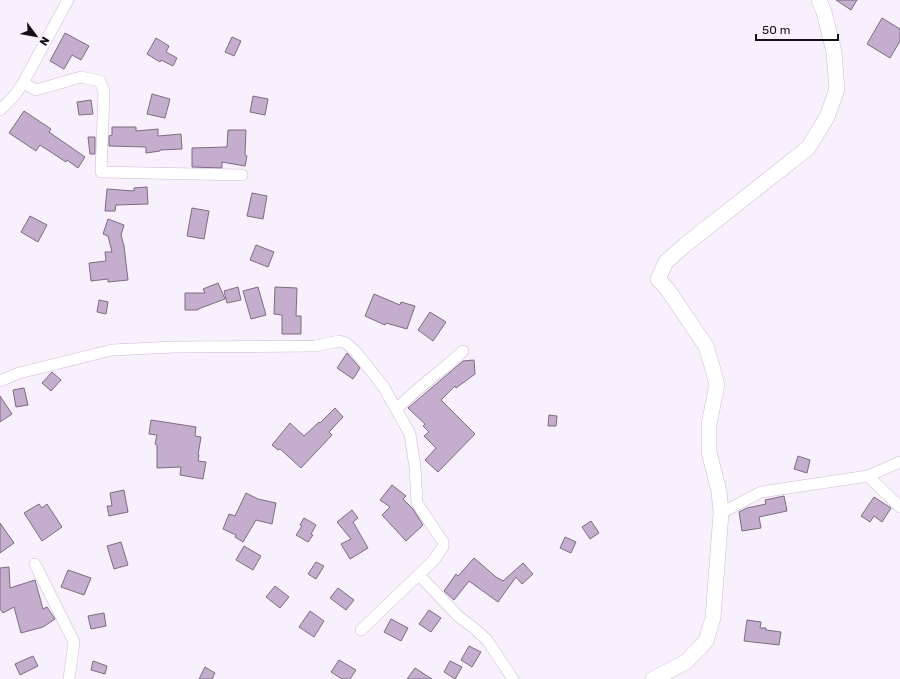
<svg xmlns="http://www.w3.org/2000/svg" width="900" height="679" font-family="Rubik,sans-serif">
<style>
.building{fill:#c5aecd;stroke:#7d6a84}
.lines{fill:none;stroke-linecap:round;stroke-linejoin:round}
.minor-casing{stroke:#cdb8d5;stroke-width:12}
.secondary-casing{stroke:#cdb8d5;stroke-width:16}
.minor{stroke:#fff;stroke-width:11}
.secondary{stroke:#fff;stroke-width:15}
</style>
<rect width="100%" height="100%" fill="#f9f0fd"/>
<!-- building -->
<path class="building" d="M 836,0 L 857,0 L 851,10 Z
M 882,18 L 900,29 L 900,41 L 890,58 L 867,44 Z
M 65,33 L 89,46 L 81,60 L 72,55 L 64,69 L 50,61 Z
M 232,37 L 241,41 L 234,56 L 225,52 Z
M 156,38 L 169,46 L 166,52 L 177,58 L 173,66 L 161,60 L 160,62 L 147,54 Z
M 152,94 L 170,99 L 165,118 L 147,114 Z
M 253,96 L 268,99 L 265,115 L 250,112 Z
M 91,100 L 93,114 L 79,115 L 77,102 Z
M 24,111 L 51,129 L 49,132 L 85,157 L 78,168 L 67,160 L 66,162 L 40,145 L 36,151 L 9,133 Z
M 112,127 L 136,127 L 136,131 L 158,129 L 158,136 L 181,134 L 182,149 L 160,150 L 160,151 L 146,153 L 146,147 L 109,146 L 109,136 L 112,135 Z
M 228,130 L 246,130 L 245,155 L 247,156 L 245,166 L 222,162 L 222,168 L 192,167 L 192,148 L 227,147 Z
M 88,137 L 95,137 L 95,154 L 90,154 Z
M 147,187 L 148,204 L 116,205 L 115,211 L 105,211 L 107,189 L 134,191 L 134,188 Z
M 252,193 L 267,196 L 263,219 L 247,216 Z
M 192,208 L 209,211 L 204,239 L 187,236 Z
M 30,216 L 47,225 L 38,242 L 21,232 Z
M 108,219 L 124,225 L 121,235 L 124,246 L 128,280 L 108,282 L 108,279 L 91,281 L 89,263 L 106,261 L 105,252 L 112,252 L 108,236 L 103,234 Z
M 256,245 L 274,252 L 268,267 L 250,260 Z
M 218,283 L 225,299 L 198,309 L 198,310 L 185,310 L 185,293 L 205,293 L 203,289 Z
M 238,287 L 241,300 L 227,303 L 224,291 Z
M 258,287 L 266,315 L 251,319 L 243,291 Z
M 275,287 L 297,288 L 296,316 L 301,316 L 301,334 L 282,334 L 282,315 L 274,314 Z
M 374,294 L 400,305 L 401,302 L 415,306 L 407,329 L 386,323 L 385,325 L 365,316 Z
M 99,300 L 108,302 L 106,314 L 97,312 Z
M 430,312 L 446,322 L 433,341 L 418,330 Z
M 347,353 L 360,368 L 353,379 L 337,368 Z
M 474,360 L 475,374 L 456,388 L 455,386 L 441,400 L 475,434 L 438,472 L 425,460 L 436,448 L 424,436 L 429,432 L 423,426 L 425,424 L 408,408 L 463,361 Z
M 52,372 L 61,380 L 51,391 L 42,383 Z
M 24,388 L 28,405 L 16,407 L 13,390 Z
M 0,396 L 12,414 L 0,422 Z
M 335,408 L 343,417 L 329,432 L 332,435 L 301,468 L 280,449 L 278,450 L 272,445 L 290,423 L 304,436 L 319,422 L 320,423 Z
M 549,415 L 557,416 L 556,426 L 548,426 Z
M 151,420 L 196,427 L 195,436 L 201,437 L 198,455 L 199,455 L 198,461 L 206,462 L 203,479 L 180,475 L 181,467 L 157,468 L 157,445 L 155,444 L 157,435 L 149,434 Z
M 798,456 L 810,460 L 807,473 L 794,469 Z
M 392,485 L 406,496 L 403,499 L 413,509 L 423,525 L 406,541 L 382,515 L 390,507 L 380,500 Z
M 124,490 L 128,512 L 109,516 L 107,506 L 112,506 L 110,493 Z
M 246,493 L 258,499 L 276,503 L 272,524 L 256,520 L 243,542 L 235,537 L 236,535 L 223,529 L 229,514 L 235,516 Z
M 784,496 L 787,511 L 759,517 L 761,528 L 742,531 L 739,512 L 747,508 L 766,504 L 765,500 Z
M 874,497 L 891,508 L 882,522 L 874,516 L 870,522 L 861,516 Z
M 39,504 L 42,508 L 47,504 L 62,527 L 42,541 L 24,513 Z
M 352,510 L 358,518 L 353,522 L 368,548 L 350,559 L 341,544 L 351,539 L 337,522 Z
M 304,518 L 316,525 L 311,534 L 313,535 L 308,542 L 296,535 L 302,526 L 300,525 Z
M 591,521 L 599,533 L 590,539 L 582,527 Z
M 0,523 L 14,543 L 0,553 Z
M 565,537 L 576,542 L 571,553 L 560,548 Z
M 121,542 L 128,565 L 114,569 L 107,546 Z
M 244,546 L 261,556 L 253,570 L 236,560 Z
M 474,558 L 496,577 L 503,581 L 523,563 L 533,574 L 522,584 L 516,577 L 498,602 L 469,581 L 454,600 L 444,591 L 456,574 L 458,576 Z
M 316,562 L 324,566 L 316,579 L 308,574 Z
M 9,567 L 10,588 L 35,580 L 43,609 L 47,607 L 55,619 L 43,627 L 21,633 L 14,607 L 3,613 L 0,609 L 0,568 Z
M 68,570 L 91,578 L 84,595 L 61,587 Z
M 275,586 L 289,597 L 280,608 L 266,597 Z
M 338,588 L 354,600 L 346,610 L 330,598 Z
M 429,610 L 441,618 L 431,632 L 419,624 Z
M 310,611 L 324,621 L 314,637 L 299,627 Z
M 104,613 L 106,626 L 91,629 L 88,616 Z
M 391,619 L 408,628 L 401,641 L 384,632 Z
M 747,620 L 761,622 L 760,628 L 766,628 L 766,630 L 781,632 L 779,645 L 744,641 Z
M 469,646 L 481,652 L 472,667 L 461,660 Z
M 33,656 L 38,666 L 20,675 L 15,664 Z
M 339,660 L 356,670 L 350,679 L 342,679 L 331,672 Z
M 93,661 L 107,666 L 105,674 L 91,670 Z
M 450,661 L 462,667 L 455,679 L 444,672 Z
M 205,667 L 215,673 L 212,679 L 199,679 Z
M 415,668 L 432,679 L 407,679 Z"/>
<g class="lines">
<defs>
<path id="minor" d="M 23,83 L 36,90 L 81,77 L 100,81 L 104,92 L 101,172 L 242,175
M 0,110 L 15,95 L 23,83 L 68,0
M 0,381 L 19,373 L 112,350 L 174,347 L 315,346 L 339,341 L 346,343 L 356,352 L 383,386 L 410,434 L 415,467 L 417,503 L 443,542 L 443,547 L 433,561 L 361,630
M 397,409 C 417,387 442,371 463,351
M 868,476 L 900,507
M 721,513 L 761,492 L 868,476 L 900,462
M 35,564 L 74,642 L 69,679
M 419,575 L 458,616 L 475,629 L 487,640 L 513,679"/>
<path id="secondary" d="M 653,679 L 686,662 L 706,641 L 713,618 L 721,513 L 719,491 L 709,452 L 709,424 L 717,385 L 712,366 L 706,346 L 668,290 L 658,279 L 666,262 L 685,245 L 808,148 L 827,117 L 837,89 L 834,52 L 824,12 L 819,0"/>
</defs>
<!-- minor casing -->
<use href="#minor" class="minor-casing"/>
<!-- secondary casing -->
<use href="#secondary" class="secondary-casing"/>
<!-- minor -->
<use href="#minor" class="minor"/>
<!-- secondary -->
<use href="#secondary" class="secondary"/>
</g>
<!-- north arrow -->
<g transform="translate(36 36) rotate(122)" stroke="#f9f0fd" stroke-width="3" paint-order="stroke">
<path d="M0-3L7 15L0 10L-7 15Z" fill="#160f19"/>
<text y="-6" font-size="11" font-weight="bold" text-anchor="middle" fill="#160f19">N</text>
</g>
<!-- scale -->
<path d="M756 34v6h82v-6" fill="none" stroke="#160f19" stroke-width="2"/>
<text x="762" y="34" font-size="12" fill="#160f19" stroke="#f9f0fd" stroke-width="3" paint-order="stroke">50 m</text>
</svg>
